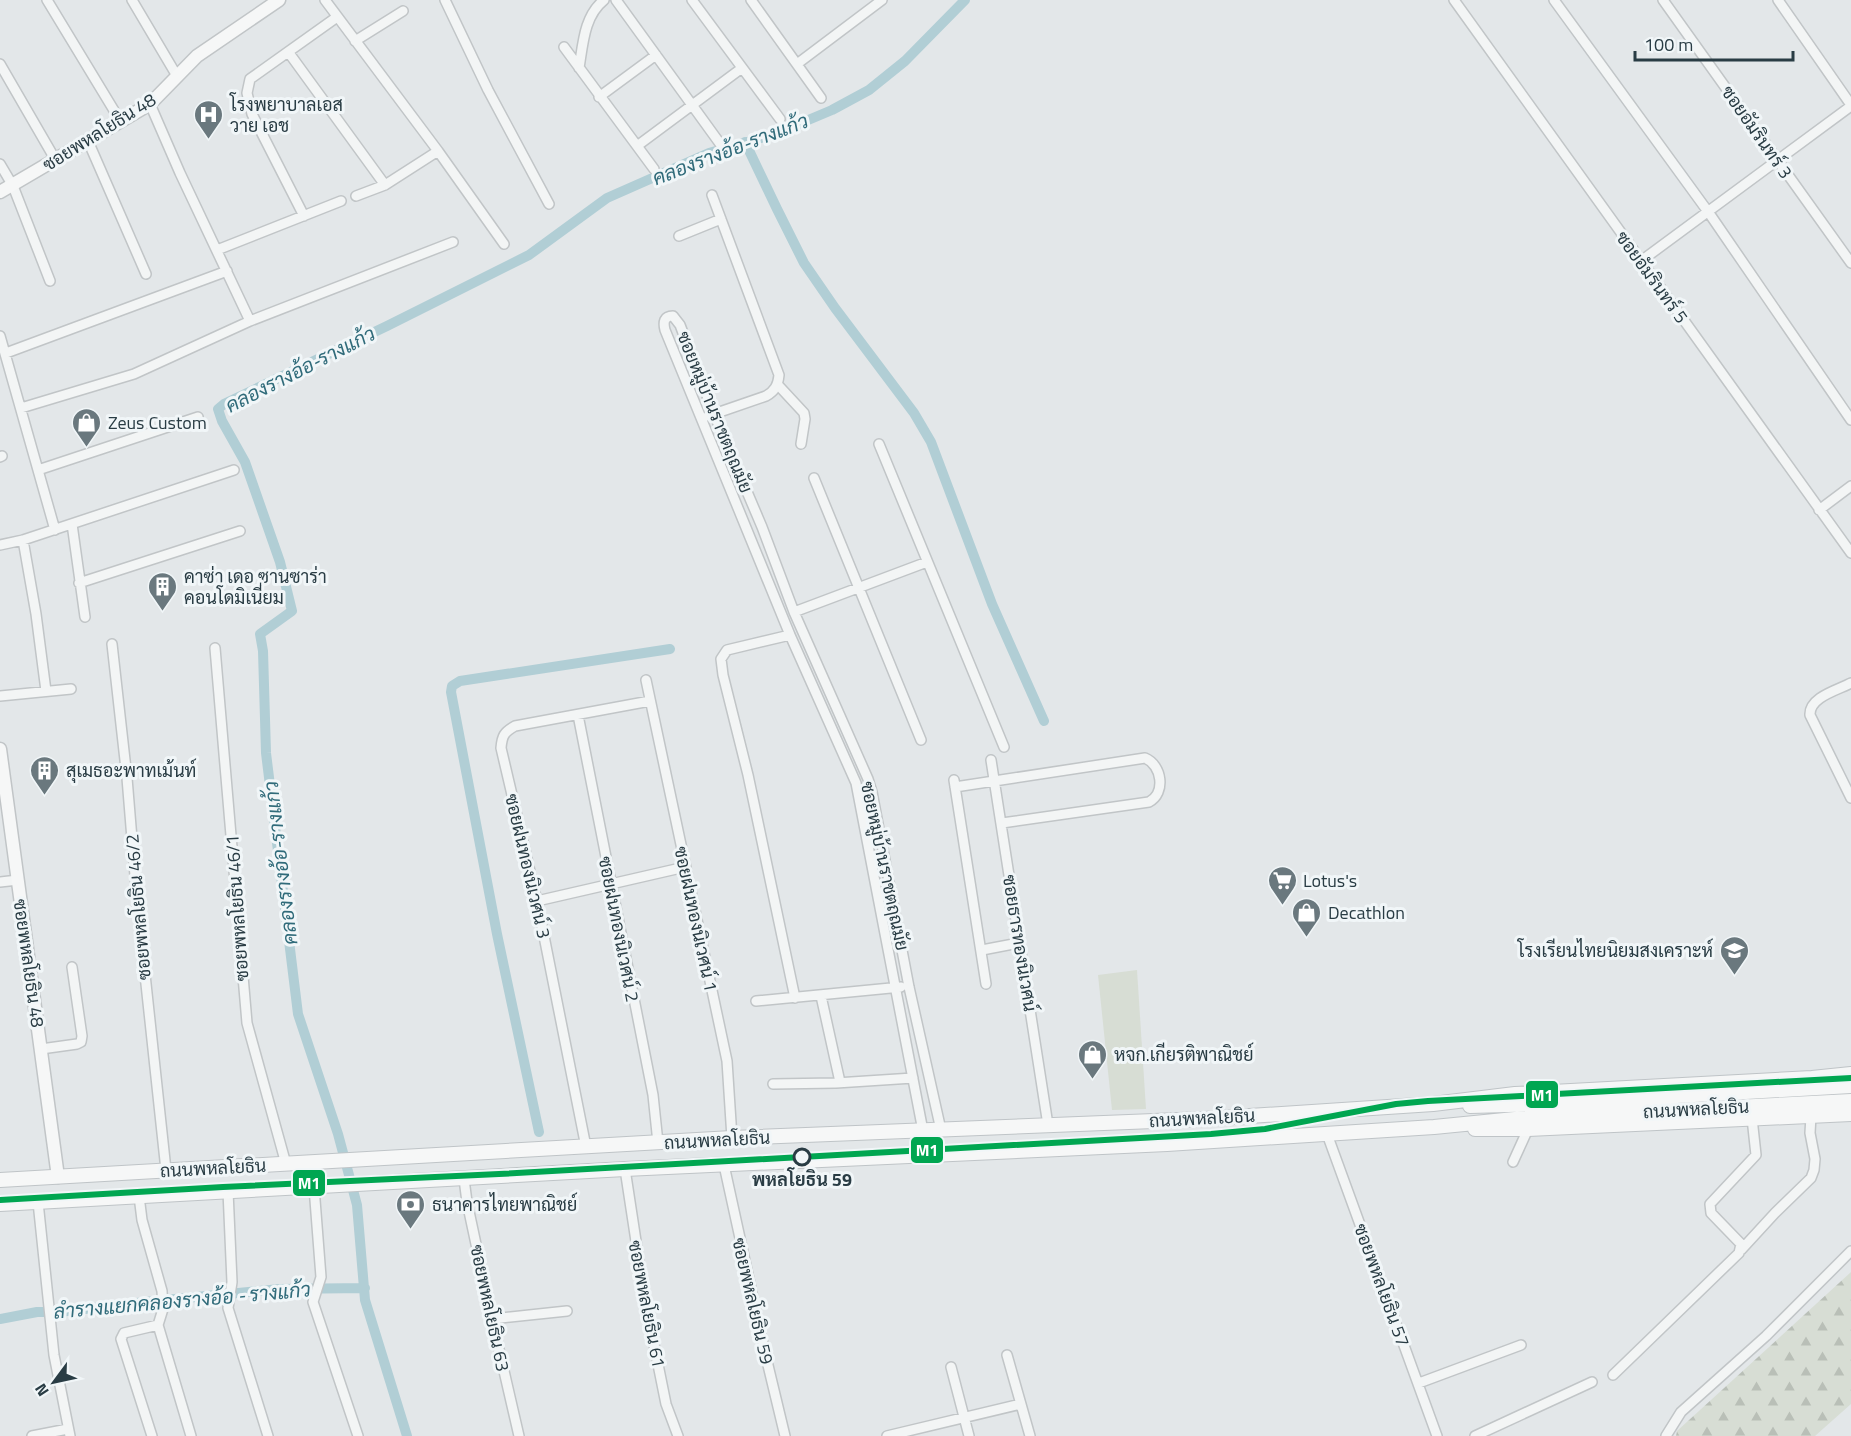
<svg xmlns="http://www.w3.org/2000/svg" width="1851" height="1436" font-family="'Titillium Web',Sarabun,sans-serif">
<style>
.grass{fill:#d7ddd4}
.forest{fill:url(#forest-firs)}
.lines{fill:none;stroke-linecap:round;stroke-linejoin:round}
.canal{stroke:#b1ced5;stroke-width:10}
.street-casing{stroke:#c1c5c7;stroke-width:12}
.secondary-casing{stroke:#c1c5c7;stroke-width:15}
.primary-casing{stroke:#bfc4c7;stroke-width:16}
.street{stroke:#f3f5f5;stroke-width:9}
.secondary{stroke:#f6f7f7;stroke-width:12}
.primary{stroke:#f6f7f7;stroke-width:14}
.metro-1-casing{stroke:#f1f6f8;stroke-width:10}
.metro-1{stroke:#00a651;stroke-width:6}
.stop-dot{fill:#f1f6f8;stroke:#293c44;stroke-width:3}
.labels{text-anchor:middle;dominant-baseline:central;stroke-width:6;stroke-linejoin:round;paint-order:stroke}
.poi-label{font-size:18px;fill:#293c44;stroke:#f1f6f8;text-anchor:start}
.street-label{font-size:18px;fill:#293c44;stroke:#f1f6f8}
.stop-label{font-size:18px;font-weight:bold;fill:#293c44;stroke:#f1f6f8}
.water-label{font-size:20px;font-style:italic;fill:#306b7a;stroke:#f1f6f8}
.line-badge{stroke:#f1f6f8;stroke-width:2}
.badge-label{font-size:16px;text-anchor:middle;font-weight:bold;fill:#fff}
</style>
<defs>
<pattern id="forest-firs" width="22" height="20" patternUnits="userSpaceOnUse" patternTransform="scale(1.5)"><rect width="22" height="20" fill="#d7ddd4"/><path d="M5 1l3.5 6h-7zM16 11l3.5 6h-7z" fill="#b9bfb7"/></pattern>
</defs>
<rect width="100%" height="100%" fill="#e3e7e9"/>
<!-- grass -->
<path class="grass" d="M 1137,970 L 1146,1109 L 1112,1110 L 1098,975 Z"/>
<!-- forest -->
<path class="forest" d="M 1851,1272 L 1851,1404 L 1815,1436 L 1676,1436 L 1677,1431 Z"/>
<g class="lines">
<!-- canal -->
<path class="canal" d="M 745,142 L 777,209 L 804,263 L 835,308 L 914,413 L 931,442 L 992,604 L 1044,721
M 539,1132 L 497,934 L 451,692 L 452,686 L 460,681 L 670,649
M 0,1319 L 37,1312 L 59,1312 L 154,1301 L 280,1289 L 365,1288
M 407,1436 L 365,1300 L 357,1205 L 338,1134 L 298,1014 L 266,753 L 263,651 L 260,634 L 292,611 L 280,562 L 245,462 L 222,421 L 218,409 L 224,404 L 387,326 L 529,255 L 607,198 L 709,153 L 775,134 L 832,110 L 869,90 L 905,61 L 965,0"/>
<defs>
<path id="street" d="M 47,0 L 121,122
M 132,0 L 177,76
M 325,0 L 438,151 L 504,244
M 445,0 L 488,90 L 549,204
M 616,0 L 721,145
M 692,0 L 780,119
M 751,0 L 821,98
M 1454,0 L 1851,553
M 1554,0 L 1709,213 L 1851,420
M 1663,0 L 1851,263
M 1778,0 L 1851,105
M 355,41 L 403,11
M 564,47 L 654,169
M 289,53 L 385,185
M 0,64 L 55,159
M 797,64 L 882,0
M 579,68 C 583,44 584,16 604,0
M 599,97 L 656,55
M 150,104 L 180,173 L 250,321
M 88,141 L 146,274
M 637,146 L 742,68
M 0,164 L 13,186 L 50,281
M 356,196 L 385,185 L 438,151
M 304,216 L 252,114 L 247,93 L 250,79 L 337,17
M 679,236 L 721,219
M 217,250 L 341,201
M 1641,261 L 1851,106
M 0,336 L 55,530
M 6,353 L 227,271
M 778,385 L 804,413 L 805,419 L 801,444
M 21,408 L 134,374 L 250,321 L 453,242
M 708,416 L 766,396 C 775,391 778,385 779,375 L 712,195
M 879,444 L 1004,747
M 0,457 L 2,456
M 38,470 L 198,417
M 814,478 L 921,740
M 1819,510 L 1851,486
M 72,524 L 85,617
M 23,540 L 36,614 L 46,691
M 0,545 L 23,540 L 234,470
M 79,583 L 240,531
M 794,612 L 927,562
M 790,635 L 727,650 L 721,659 L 723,675 L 748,775 L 795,998
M 112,644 L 127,778 L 137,900 L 166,1170
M 215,648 L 247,1023 L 286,1164
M 646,680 L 727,1061 L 732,1138
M 1851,683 C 1838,690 1809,697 1810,715 L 1851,798
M 0,696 L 71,689
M 578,715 L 653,1095 L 658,1143
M 991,760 L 1048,1125
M 954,780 L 986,984
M 955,787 L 1145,758 C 1162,765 1166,793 1149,802 L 1002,823
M 0,882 L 18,880
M 537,901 L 685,867
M 982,950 L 1019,943
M 821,996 L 840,1082
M 756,1001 L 901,987
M 41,1049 L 77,1044 L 81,1042 L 82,1036 L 72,967
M 773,1084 L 836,1083 L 913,1078
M 923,1131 L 856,783 L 790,635 L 665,330 C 663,322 664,316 673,316 L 680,325 L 714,414 L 762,527 L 794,612 L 868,779 L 872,792 L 909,987 L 941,1130
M 1327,1134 L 1437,1436
M 586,1147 L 537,901 L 501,748 C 502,736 504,732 515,726 L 650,701
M 1513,1162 L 1528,1129
M 724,1165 L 766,1357 L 785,1436
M 625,1169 L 645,1300 L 666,1404 L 678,1436
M 464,1179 L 467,1202 L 492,1319 L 519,1436
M 314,1187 L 321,1277 L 313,1302 L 358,1436
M 228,1191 L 232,1282 L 228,1308 L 268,1436
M 139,1196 L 142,1220 L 162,1291 L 163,1309 L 158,1325 L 191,1436
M 38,1202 L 54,1355 L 70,1436
M 1741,1250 L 1775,1213 L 1811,1178 L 1814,1170 L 1815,1159 L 1810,1133 L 1811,1116
M 492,1319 L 567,1311
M 1007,1355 L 1030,1436
M 951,1367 L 969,1436
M 1613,1375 L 1739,1253 L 1741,1244 L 1711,1213 L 1710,1204 L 1756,1155 L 1752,1118
M 1419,1383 L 1521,1345
M 32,1436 L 68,1429
M 152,1436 L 121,1339 L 124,1333 L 158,1325
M 887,1436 L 1021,1404
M 1475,1436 L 1592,1382
M 1666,1436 L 1681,1412 L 1766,1336 L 1851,1251"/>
<path id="secondary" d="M 0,192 L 150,104 L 197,56 L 279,0
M 0,749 L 58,1177"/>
<path id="primary" d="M 1470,1106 L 1540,1104 L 1851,1086
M 1475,1129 L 1528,1129 L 1851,1114
M 0,1180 L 732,1138 L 1204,1119 L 1433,1104 L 1515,1094 L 1812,1078 L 1851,1074
M 0,1204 L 625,1169 L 1167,1144 L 1434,1127 L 1525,1118 L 1851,1101"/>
</defs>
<!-- street casing -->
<use href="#street" class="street-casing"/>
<!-- secondary casing -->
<use href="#secondary" class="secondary-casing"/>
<!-- primary casing -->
<use href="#primary" class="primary-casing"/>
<!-- street -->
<use href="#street" class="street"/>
<!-- secondary -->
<use href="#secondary" class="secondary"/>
<!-- primary -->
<use href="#primary" class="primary"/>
<defs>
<path id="metro-1" d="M 0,1200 L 223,1187 L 499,1174 L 1211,1134 L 1265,1129 L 1396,1104 L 1428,1101 L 1851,1078"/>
</defs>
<!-- metro-1 casing -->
<use href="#metro-1" class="metro-1-casing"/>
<!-- metro-1 -->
<use href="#metro-1" class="metro-1"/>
</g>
<!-- icons -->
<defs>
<symbol id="hospital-pin" viewBox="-11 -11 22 30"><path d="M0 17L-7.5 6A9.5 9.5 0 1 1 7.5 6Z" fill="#6a787e" stroke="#f1f6f8"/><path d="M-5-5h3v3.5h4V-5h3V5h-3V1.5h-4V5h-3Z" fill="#fff"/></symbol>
<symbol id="shop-pin" viewBox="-11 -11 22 30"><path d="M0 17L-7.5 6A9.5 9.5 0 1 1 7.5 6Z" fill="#6a787e" stroke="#f1f6f8"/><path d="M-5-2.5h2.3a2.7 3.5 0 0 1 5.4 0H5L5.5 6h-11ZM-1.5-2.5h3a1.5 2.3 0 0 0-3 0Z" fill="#fff"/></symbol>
<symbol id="building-pin" viewBox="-11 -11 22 30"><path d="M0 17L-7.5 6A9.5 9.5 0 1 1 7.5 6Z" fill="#6a787e" stroke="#f1f6f8"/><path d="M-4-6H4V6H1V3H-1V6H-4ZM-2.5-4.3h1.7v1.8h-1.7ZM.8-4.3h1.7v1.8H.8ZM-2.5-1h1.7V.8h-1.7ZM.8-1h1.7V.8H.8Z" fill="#fff"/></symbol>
<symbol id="supermarket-pin" viewBox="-11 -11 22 30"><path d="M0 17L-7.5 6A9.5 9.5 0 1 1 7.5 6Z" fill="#6a787e" stroke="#f1f6f8"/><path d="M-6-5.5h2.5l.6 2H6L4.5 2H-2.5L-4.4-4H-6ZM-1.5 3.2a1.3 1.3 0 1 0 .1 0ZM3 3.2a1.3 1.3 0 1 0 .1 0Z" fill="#fff"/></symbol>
<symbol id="school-pin" viewBox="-11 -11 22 30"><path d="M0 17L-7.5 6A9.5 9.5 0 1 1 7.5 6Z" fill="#6a787e" stroke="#f1f6f8"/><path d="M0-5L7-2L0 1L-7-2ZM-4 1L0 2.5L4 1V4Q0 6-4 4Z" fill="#fff"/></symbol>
<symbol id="bank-pin" viewBox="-11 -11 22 30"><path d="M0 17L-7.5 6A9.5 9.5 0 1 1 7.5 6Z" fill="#6a787e" stroke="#f1f6f8"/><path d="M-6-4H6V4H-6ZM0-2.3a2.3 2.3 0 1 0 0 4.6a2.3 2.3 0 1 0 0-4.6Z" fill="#fff"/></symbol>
</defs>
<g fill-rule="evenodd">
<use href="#hospital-pin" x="192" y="98" width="33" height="45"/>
<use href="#shop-pin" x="70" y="406" width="33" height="45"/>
<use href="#building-pin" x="146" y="570" width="33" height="45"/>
<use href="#building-pin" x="28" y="754" width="33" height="45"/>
<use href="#supermarket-pin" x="1266" y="864" width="33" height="45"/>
<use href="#shop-pin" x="1290" y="896" width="33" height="45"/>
<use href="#school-pin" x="1718" y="934" width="33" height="45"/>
<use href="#shop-pin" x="1076" y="1038" width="33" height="45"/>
<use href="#bank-pin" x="394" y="1188" width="33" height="45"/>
</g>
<!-- markers -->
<circle class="stop-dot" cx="802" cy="1157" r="8"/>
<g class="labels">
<!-- poi labels -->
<g class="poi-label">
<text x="230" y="104">โรงพยาบาลเอส<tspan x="230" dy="21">วาย เอช</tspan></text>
<text x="108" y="422">Zeus Custom</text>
<text x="184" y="576">คาซ่า เดอ ซานซาร่า<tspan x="184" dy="21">คอนโดมิเนี่ยม</tspan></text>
<text x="66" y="770">สุเมธอะพาทเม้นท์</text>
<text x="1303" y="880">Lotus's</text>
<text x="1328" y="912">Decathlon</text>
<text x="1713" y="950" text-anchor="end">โรงเรียนไทยนิยมสงเคราะห์</text>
<text x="1114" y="1054">หจก.เกียรติพาณิชย์</text>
<text x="432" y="1204">ธนาคารไทยพาณิชย์</text>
</g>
<!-- street labels -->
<g class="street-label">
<text transform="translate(99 132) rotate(-32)">ซอยพหลโยธิน 48</text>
<text transform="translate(1757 132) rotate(55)">ซอยอัมรินทร์ 3</text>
<text transform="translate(1652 277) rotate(54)">ซอยอัมรินทร์ 5</text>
<text transform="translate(715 412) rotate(68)">ซอยหมู่บ้านราชตฤณมัย</text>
<text transform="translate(528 866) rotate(77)">ซอยฝนทองนิเวศน์ 3</text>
<text transform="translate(885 866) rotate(78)">ซอยหมู่บ้านราชตฤณมัย</text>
<text transform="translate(138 907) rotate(-95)">ซอยพหลโยธิน 46/2</text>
<text transform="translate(237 908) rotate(-94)">ซอยพหลโยธิน 46/1</text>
<text transform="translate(696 919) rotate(78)">ซอยฝนทองนิเวศน์ 1</text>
<text transform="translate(619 929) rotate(79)">ซอยฝนทองนิเวศน์ 2</text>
<text transform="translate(1020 943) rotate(81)">ซอยธารทองนิเวศน์</text>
<text transform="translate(29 963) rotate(82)">ซอยพหลโยธิน 48</text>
<text transform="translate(1696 1109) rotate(-3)">ถนนพหลโยธิน</text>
<text transform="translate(1202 1118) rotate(-3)">ถนนพหลโยธิน</text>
<text transform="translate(717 1140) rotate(-3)">ถนนพหลโยธิน</text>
<text transform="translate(213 1168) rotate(-3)">ถนนพหลโยธิน</text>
<text transform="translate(1382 1285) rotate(70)">ซอยพหลโยธิน 57</text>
<text transform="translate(753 1301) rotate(77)">ซอยพหลโยธิน 59</text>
<text transform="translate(647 1304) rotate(79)">ซอยพหลโยธิน 61</text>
<text transform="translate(490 1308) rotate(78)">ซอยพหลโยธิน 63</text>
</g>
<!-- stop labels -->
<g class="stop-label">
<text x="802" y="1179">พหลโยธิน 59</text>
</g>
<!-- water labels -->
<g class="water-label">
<text transform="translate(730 149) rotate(-21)">คลองรางอ้อ-รางแก้ว</text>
<text transform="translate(300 369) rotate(-27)">คลองรางอ้อ-รางแก้ว</text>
<text transform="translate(280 863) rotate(-97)">คลองรางอ้อ-รางแก้ว</text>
<text transform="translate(182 1300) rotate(-5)">ลำรางแยกคลองรางอ้อ - รางแก้ว</text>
</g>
</g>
<g class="line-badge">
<rect x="1525" y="1080" width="34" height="29" rx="6" fill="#00a651"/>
<rect x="910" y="1136" width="34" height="28" rx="6" fill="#00a651"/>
<rect x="292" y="1169" width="34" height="28" rx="6" fill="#00a651"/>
</g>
<g class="badge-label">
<text x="1542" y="1101">M1</text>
<text x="927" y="1156">M1</text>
<text x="309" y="1189">M1</text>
</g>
<!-- north arrow -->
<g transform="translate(54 1382) rotate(237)" stroke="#f1f6f8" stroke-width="4.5" paint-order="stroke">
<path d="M0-4.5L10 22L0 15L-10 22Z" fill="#293c44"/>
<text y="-9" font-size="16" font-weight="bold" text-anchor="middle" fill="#293c44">N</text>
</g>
<!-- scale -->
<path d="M1635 51v9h158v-9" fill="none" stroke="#293c44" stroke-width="3"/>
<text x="1644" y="51" font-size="18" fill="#293c44" stroke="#f1f6f8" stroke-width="4.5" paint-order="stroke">100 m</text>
</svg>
